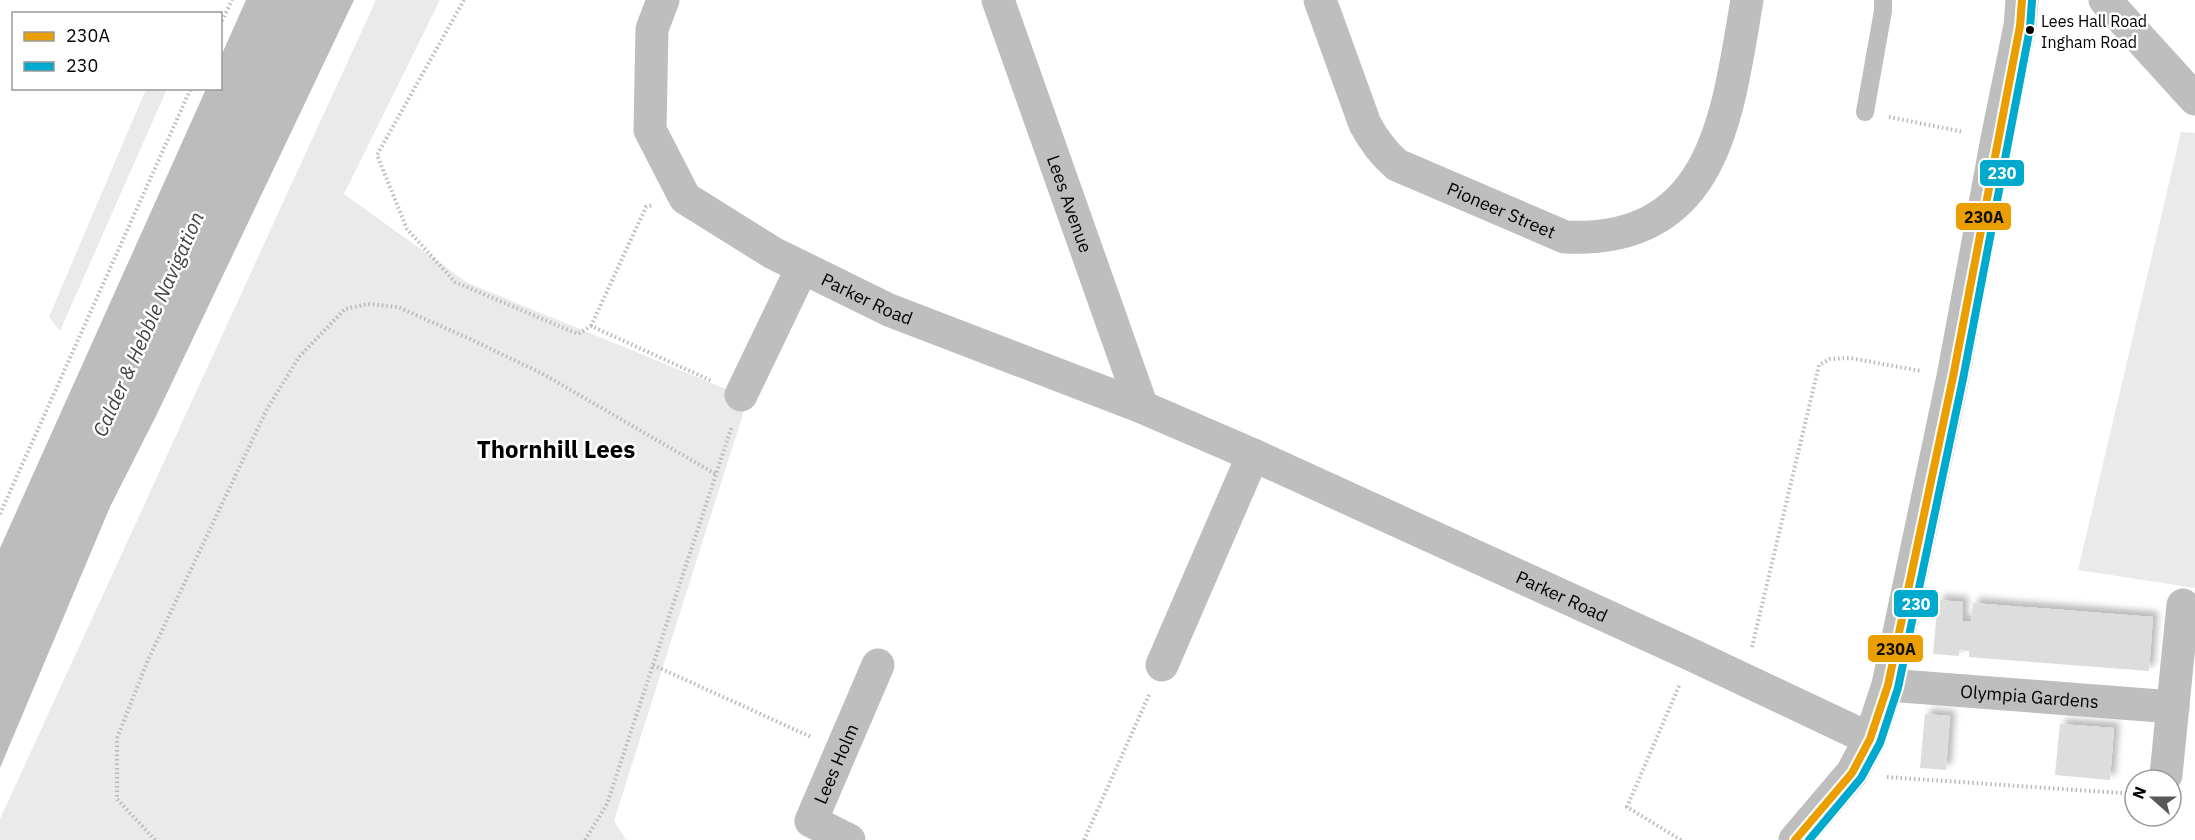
<svg xmlns="http://www.w3.org/2000/svg" width="2195" height="840" font-family="'IBM Plex Sans',sans-serif">
<style>
.green{fill:#eaeaea}
.water{fill:#bcbcbc}
.building{fill:#ddd;filter:url(#shadow)}
.lines{fill:none;stroke-linecap:round;stroke-linejoin:round}
.path{stroke:#b8b8b8;stroke-width:4;stroke-dasharray:1.5 3;stroke-linecap:butt}
.service{stroke:#bebebe;stroke-width:18}
.minor{stroke:#bebebe;stroke-width:33}
.tertiary{stroke:#bebebe;stroke-width:33}
.bus-1-casing{stroke:#fff;stroke-width:12}
.bus-2-casing{stroke:#fff;stroke-width:12}
.bus-1{stroke:#eb9e00;stroke-width:8}
.bus-2{stroke:#00a9ce;stroke-width:8}
.bus-dot{fill:#000;stroke:#fff;stroke-width:2}
.labels{text-anchor:middle;dominant-baseline:central;stroke-width:5;stroke-linejoin:round;paint-order:stroke}
.bus-label{font-size:16px;fill:#000;stroke:#fff;text-anchor:start}
.street-label{font-size:18px;fill:#000;stroke:#fff}
.water-label{font-size:20px;font-style:italic;fill:#414141;stroke:#fff}
.district-label{font-size:24px;font-weight:bold;fill:#000;stroke:#fff}
.line-badge{stroke:#fff;stroke-width:2}
.badge-label{font-size:16px;text-anchor:middle;font-weight:bold;fill:#fff}
.pale-badge-label{font-size:16px;text-anchor:middle;font-weight:bold;fill:#111}
</style>
<defs>
<filter id="shadow"><feDropShadow dx="5.5" dy="-5.5" stdDeviation="3" flood-color="#0004"/></filter>
</defs>
<rect width="100%" height="100%" fill="#fff"/>
<!-- green -->
<path class="green" d="M 376,0 L 440,0 L 344,194 L 468,283 L 748,398 L 614,821 L 626,840 L 0,840 L 0,819 Z
M 146,89 L 167,89 L 60,331 L 49,317 Z
M 2181,132 L 2195,133 L 2195,588 L 2078,570 Z"/>
<!-- water -->
<path class="water" d="M 246,0 L 354,0 L 158,412 L 110,507 L 0,768 L 0,548 L 206,89 L 220,88 L 221,56 Z"/>
<!-- building -->
<path class="building" d="M 1938,600 L 1963,602 L 1962,621 L 1971,622 L 1973,603 L 2153,617 L 2149,671 L 1969,657 L 1969,651 L 1959,650 L 1959,656 L 1933,654 Z
M 1925,714 L 1950,716 L 1946,770 L 1920,768 Z
M 2060,724 L 2114,728 L 2110,780 L 2055,775 Z"/>
<g class="lines">
<!-- path -->
<path class="path" d="M 464,0 L 377,155 L 407,229 L 455,282 L 578,334 L 591,326 L 712,381
M 220,25 L 232,0
M 1889,117 L 1964,132
M 591,326 L 646,207 L 652,205
M 0,514 L 191,88
M 1752,647 L 1819,365 L 1830,359 L 1850,358 L 1921,371
M 653,665 L 811,737
M 1679,686 L 1627,807 L 1681,840
M 1887,777 L 2135,794
M 155,840 L 117,799 L 117,738 L 148,660 L 267,409 L 299,357 L 345,309 L 368,304 L 398,307 L 470,339 L 543,374 L 717,475
M 585,840 L 607,804 L 732,426
M 1084,840 L 1149,695"/>
<!-- service -->
<path class="service" d="M 1865,112 L 1883,11 L 1883,0"/>
<!-- minor -->
<g class="minor">
<path id="s1" d="M 663,0 L 652,29 L 650,130 L 685,198 L 773,253 L 889,310 L 1142,407 L 1253,455 L 1692,655 L 1870,739"/>
<path id="s2" d="M 998,0 L 1142,407"/>
<path id="s3" d="M 1320,0 L 1365,124 C 1374,141 1383,153 1397,165 L 1565,237 C 1716,244 1727,116 1747,0"/>
<path d="M 2105,0 L 2195,99"/>
<path d="M 741,395 L 802,268"/>
<path d="M 1162,665 L 1253,455"/>
<path id="s4" d="M 1888,685 L 2173,707"/>
<path d="M 2166,775 L 2183,605"/>
<path id="s5" d="M 849,840 L 811,821 L 878,665"/>
</g>
<!-- tertiary -->
<path class="tertiary" d="M 1795,840 L 1852,773 L 1870,739 L 1888,685 L 1953,377 L 1997,139 L 2020,26 L 2022,0"/>
<defs>
<path id="bus-1" d="M 1795,840 L 1852,773 L 1870,739 L 1888,685 L 1953,377 L 2020,26 L 2022,0"/>
<path id="bus-2" d="M 1809,840 L 1861,778 L 1880,743 L 1898,688 L 1963,379 L 2030,28 L 2032,1"/>
</defs>
<!-- bus-1 casing -->
<use href="#bus-1" class="bus-1-casing"/>
<!-- bus-2 casing -->
<use href="#bus-2" class="bus-2-casing"/>
<!-- bus-1 -->
<use href="#bus-1" class="bus-1"/>
<!-- bus-2 -->
<use href="#bus-2" class="bus-2"/>
</g>
<!-- markers -->
<circle class="bus-dot" cx="2030" cy="30" r="5"/>
<g class="labels">
<!-- bus labels -->
<g class="bus-label">
<text x="2041" y="21">Lees Hall Road<tspan x="2041" dy="21">Ingham Road</tspan></text>
</g>
<!-- street labels -->
<g class="street-label">
<text stroke="none"><textPath href="#s2" startOffset="216">Lees Avenue</textPath></text>
<text stroke="none"><textPath href="#s3" startOffset="298">Pioneer Street</textPath></text>
<text stroke="none"><textPath href="#s1" startOffset="417">Parker Road</textPath></text>
<text stroke="none"><textPath href="#s1" startOffset="1173">Parker Road</textPath></text>
<text stroke="none"><textPath href="#s4" startOffset="142">Olympia Gardens</textPath></text>
<text stroke="none"><textPath href="#s5" startOffset="105">Lees Holm</textPath></text>
</g>
<!-- water labels -->
<g class="water-label">
<text transform="translate(148 324) rotate(-66)">Calder &amp; Hebble Navigation</text>
</g>
<!-- district labels -->
<g class="district-label">
<text x="556" y="449">Thornhill Lees</text>
</g>
</g>
<g class="line-badge">
<rect x="1979" y="159" width="46" height="28" rx="6" fill="#00a9ce"/>
<rect x="1955" y="202" width="57" height="29" rx="6" fill="#eb9e00"/>
<rect x="1893" y="589" width="46" height="29" rx="6" fill="#00a9ce"/>
<rect x="1867" y="634" width="57" height="29" rx="6" fill="#eb9e00"/>
</g>
<g class="badge-label">
<text x="2002" y="179">230</text>
<text x="1916" y="610">230</text>
</g>
<g class="pale-badge-label">
<text x="1984" y="223">230A</text>
<text x="1896" y="655">230A</text>
</g>
<!-- legend -->
<rect x="12" y="12" width="210" height="78" fill="#ffffff" stroke="#999999" stroke-width="1.5"/>
<rect x="24" y="32" width="30" height="9" fill="#eb9e00" stroke="#999999" stroke-width="1.5"/>
<text x="66" y="42" font-size="18" fill="#000000">230A</text>
<rect x="24" y="62" width="30" height="9" fill="#00a9ce" stroke="#999999" stroke-width="1.5"/>
<text x="66" y="72" font-size="18" fill="#000000">230</text>
<!-- north arrow -->
<g transform="translate(2153 798) rotate(291)"><circle r="28" fill="#ffffff" stroke="#999999" stroke-width="1.5"/>
<path d="M0-4.5L10 22L0 15L-10 22Z" fill="#595959"/>
<text y="-9" font-size="16" font-weight="bold" text-anchor="middle" fill="#000000">N</text>
</g>
</svg>
